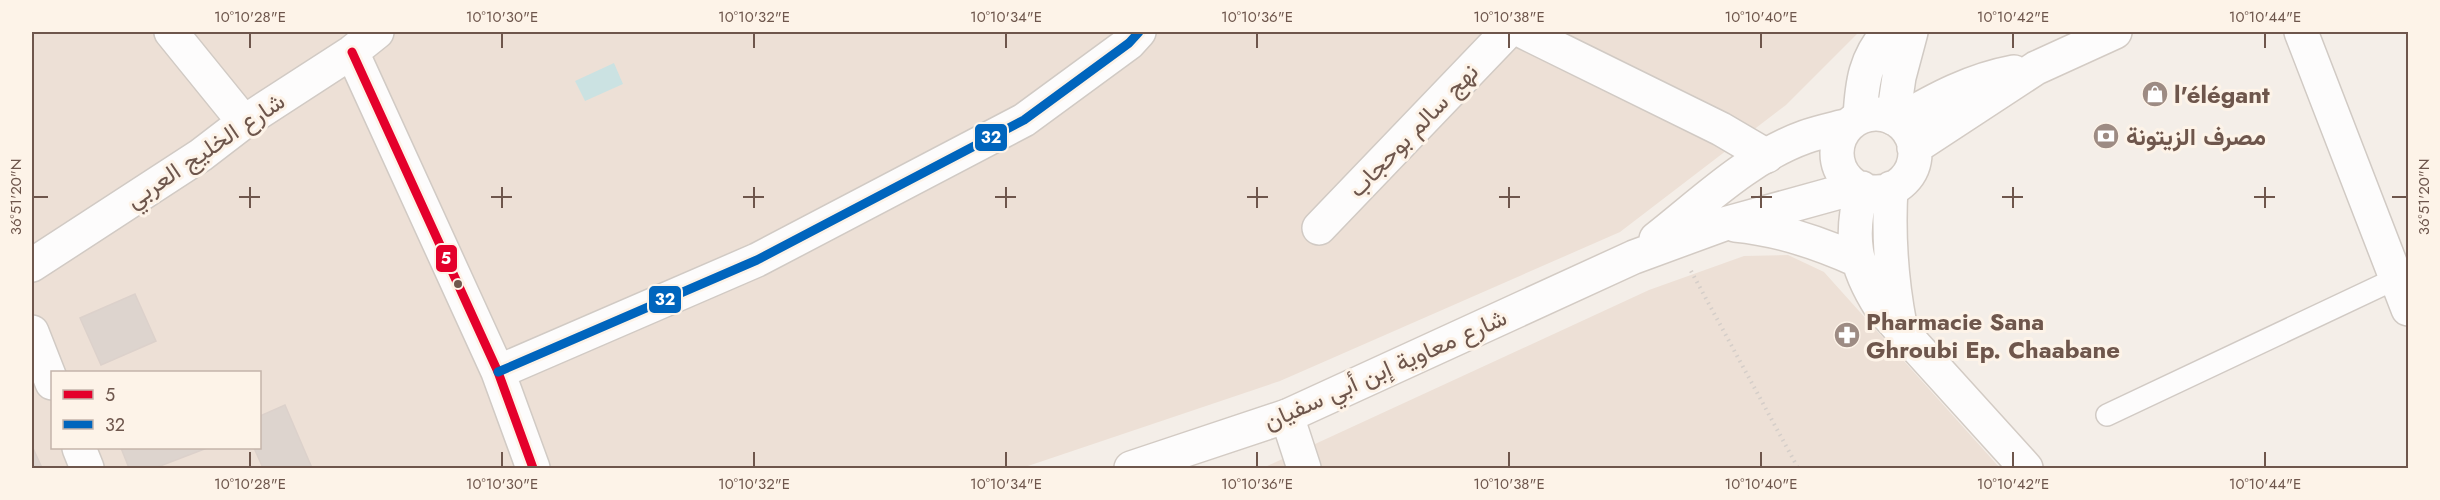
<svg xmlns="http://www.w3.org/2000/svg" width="2440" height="500" font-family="Jost,Vazirmatn,sans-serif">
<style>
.residential{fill:#ede0d6;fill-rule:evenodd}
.water{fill:#cbe2e2}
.building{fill:#ddd4ce;stroke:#dcd1cb;stroke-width:1.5}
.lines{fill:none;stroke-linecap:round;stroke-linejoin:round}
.lane-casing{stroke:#d1cac4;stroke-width:24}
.street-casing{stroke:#d1cac4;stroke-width:36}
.secondary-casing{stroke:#d3cbc4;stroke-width:36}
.path{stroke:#d5cec9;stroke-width:4;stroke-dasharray:1.5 4.5;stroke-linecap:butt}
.lane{stroke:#fdfcfc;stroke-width:21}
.street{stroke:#fdfcfc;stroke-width:33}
.secondary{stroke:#fdfcfc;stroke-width:33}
.bus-1-casing{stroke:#fdf3e8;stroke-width:14}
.bus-2-casing{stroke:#fdf3e8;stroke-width:14}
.bus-1{stroke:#e4002b;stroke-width:9}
.bus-2{stroke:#0065bd;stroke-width:9}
.ticks{fill:none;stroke:#6e564c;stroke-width:2}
.bus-dot{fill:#6e564c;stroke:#fdf3e8;stroke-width:2}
.labels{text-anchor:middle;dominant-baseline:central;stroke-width:6;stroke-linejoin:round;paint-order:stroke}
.poi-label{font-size:24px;font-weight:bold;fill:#6e564c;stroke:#fdf3e8;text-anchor:start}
.street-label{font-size:24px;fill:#6e564c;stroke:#fdf3e8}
.line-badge{stroke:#fdf3e8;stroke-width:2}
.badge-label{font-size:16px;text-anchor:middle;font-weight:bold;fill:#fff}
.neatline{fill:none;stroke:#6e564c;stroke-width:2}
.ticks-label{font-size:15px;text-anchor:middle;fill:#6e564c}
</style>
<rect width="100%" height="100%" fill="#f4eee8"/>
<!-- residential -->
<path class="residential" d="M 32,32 L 1859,32 L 1786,105 L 1620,232 L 1280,381 L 1022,468 L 32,468 ZM 52,372 L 260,372 L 260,448 L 52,448 Z
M 1788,255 L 1824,272 L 2000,468 L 1263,468 L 1649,290 L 1744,256 Z"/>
<!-- water -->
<path class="water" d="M 614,63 L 623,84 L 585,101 L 575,81 Z"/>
<!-- building -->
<path class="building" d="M 135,294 L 156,341 L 101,365 L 80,318 Z
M 285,405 L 312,468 L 263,468 L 254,448 L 260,448 L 260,416 Z
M 32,446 L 42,468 L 32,468 Z
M 121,448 L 207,448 L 155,468 L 129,468 Z"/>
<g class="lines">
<defs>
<path id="lane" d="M 2107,415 L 2395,279"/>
<path id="street" d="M 171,32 L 244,122
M 1524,32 L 1721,129 L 1767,156
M 2301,32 L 2408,309
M 352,52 L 498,372 L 533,468
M 1860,117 C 1862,82 1865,59 1888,32
M 1893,118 L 1899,77 L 1911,32
M 1319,228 L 1507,32
M 32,265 L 201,155 L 244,122 L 352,52 L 377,32
M 32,332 L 52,383
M 498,372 L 757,260 L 1024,120 L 1129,43 L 1139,32
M 1287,416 L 1304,468
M 79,448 L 87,468"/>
<path id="secondary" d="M1837 153a39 39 0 1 1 78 0a39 39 0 1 1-78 0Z
M 1898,121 C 1936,99 1971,80 2014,72
M 1914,148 L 2036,68 L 2115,32
M 1862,188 C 1849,237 1854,266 1881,308 L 2026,468
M 1891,188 C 1888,237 1891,278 1900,325
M 1735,225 C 1778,229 1817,242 1857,260
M 1656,239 C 1702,203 1749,157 1805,137 C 1819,132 1834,129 1849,125
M 1131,468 L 1287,416 L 1634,257 L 1724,224 L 1858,187"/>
</defs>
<!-- lane casing -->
<use href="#lane" class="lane-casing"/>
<!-- street casing -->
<use href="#street" class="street-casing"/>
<!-- secondary casing -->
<use href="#secondary" class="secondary-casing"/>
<!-- path -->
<path class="path" d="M 1691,271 L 1798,468"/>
<!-- lane -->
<use href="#lane" class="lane"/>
<!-- street -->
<use href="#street" class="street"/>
<!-- secondary -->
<use href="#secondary" class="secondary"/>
<defs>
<path id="bus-1" d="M 352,52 L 498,372 L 533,468"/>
<path id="bus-2" d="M 498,372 L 757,260 L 1024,120 L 1129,43 L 1139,32"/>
</defs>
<!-- bus-1 casing -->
<use href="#bus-1" class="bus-1-casing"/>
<!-- bus-2 casing -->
<use href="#bus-2" class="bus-2-casing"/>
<!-- bus-1 -->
<use href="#bus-1" class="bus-1"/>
<!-- bus-2 -->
<use href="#bus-2" class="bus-2"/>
</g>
<!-- ticks -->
<path class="ticks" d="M 250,33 L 250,48M 502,33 L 502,48M 754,33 L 754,48M 1006,33 L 1006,48M 1257,33 L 1257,48M 1509,33 L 1509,48M 1761,33 L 1761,48M 2013,33 L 2013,48M 2265,33 L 2265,48M 250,187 L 250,208M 502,187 L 502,208M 754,187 L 754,208M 1006,187 L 1006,208M 1257,187 L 1257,208M 1509,187 L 1509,208M 1761,187 L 1761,208M 2013,187 L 2013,208M 2265,187 L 2265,208M 33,197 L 48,197M 239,197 L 260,197M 491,197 L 512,197M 743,197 L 764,197M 995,197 L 1016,197M 1247,197 L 1268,197M 1499,197 L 1520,197M 1751,197 L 1772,197M 2002,197 L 2023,197M 2254,197 L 2275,197M 2392,197 L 2407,197M 250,452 L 250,467M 502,452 L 502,467M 754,452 L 754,467M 1006,452 L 1006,467M 1257,452 L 1257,467M 1509,452 L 1509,467M 1761,452 L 1761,467M 2013,452 L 2013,467M 2265,452 L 2265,467"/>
<!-- icons -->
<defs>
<symbol id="shop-disc" viewBox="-11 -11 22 22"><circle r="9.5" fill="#9d8b83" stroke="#fdf3e8"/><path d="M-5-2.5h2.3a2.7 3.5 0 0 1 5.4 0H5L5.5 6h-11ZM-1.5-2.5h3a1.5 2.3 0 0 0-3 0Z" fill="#fff"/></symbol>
<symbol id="bank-disc" viewBox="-11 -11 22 22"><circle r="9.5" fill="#9d8b83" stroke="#fdf3e8"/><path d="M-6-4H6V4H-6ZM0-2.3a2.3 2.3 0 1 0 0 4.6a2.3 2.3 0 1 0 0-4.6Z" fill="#fff"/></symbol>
<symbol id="pharmacy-disc" viewBox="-11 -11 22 22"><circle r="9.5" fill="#9d8b83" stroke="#fdf3e8"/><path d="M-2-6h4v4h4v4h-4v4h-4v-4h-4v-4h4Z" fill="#fff"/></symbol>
</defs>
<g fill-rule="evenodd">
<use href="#shop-disc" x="2140" y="79" width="30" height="30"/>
<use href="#bank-disc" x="2091" y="121" width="30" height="30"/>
<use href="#pharmacy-disc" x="1832" y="320" width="30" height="30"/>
</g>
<!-- markers -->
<circle class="bus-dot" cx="458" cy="284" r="5"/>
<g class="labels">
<!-- poi labels -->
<g class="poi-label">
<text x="2174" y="94">l'élégant</text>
<text x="2126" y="136">مصرف الزيتونة</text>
<text x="1866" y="321">Pharmacie Sana<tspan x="1866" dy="28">Ghroubi Ep. Chaabane</tspan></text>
</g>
<!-- street labels -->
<g class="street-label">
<text transform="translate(1413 130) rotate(-46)">نهج سالم بوحجاب</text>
<text transform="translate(205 150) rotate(-34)">شارع الخليج العربي</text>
<text transform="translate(1385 369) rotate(-24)">شارع معاوية إبن أبي سفيان</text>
</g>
</g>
<g class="line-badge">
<rect x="974" y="123" width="34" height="29" rx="6" fill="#0065bd"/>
<rect x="435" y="244" width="23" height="29" rx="6" fill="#e4002b"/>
<rect x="648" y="285" width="34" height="29" rx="6" fill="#0065bd"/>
</g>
<g class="badge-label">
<text x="991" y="143">32</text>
<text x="446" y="264">5</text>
<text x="665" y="305">32</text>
</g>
<!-- border -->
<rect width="2440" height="500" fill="none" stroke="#fdf3e8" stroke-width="66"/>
<!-- legend -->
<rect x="51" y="371" width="210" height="78" fill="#fdf3e8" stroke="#c4b4aa" stroke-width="1.5"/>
<rect x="63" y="390" width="30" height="9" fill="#e4002b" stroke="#c4b4aa" stroke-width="1.5"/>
<text x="105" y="401" font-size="18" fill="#6e564c">5</text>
<rect x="63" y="420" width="30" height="9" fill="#0065bd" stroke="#c4b4aa" stroke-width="1.5"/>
<text x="105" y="431" font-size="18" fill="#6e564c">32</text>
<rect x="33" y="33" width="2374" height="434" class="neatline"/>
<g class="ticks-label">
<text x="250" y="22">10°10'28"E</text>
<text x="502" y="22">10°10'30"E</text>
<text x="754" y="22">10°10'32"E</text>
<text x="1006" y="22">10°10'34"E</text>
<text x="1257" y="22">10°10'36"E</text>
<text x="1509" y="22">10°10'38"E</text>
<text x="1761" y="22">10°10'40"E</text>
<text x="2013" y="22">10°10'42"E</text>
<text x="2265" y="22">10°10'44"E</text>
<text transform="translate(16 197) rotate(-90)" y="5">36°51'20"N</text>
<text transform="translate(2424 197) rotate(-90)" y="5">36°51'20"N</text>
<text x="250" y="489">10°10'28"E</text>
<text x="502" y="489">10°10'30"E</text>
<text x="754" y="489">10°10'32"E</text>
<text x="1006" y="489">10°10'34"E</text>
<text x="1257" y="489">10°10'36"E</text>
<text x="1509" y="489">10°10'38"E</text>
<text x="1761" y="489">10°10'40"E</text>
<text x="2013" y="489">10°10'42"E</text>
<text x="2265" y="489">10°10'44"E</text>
</g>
</svg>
